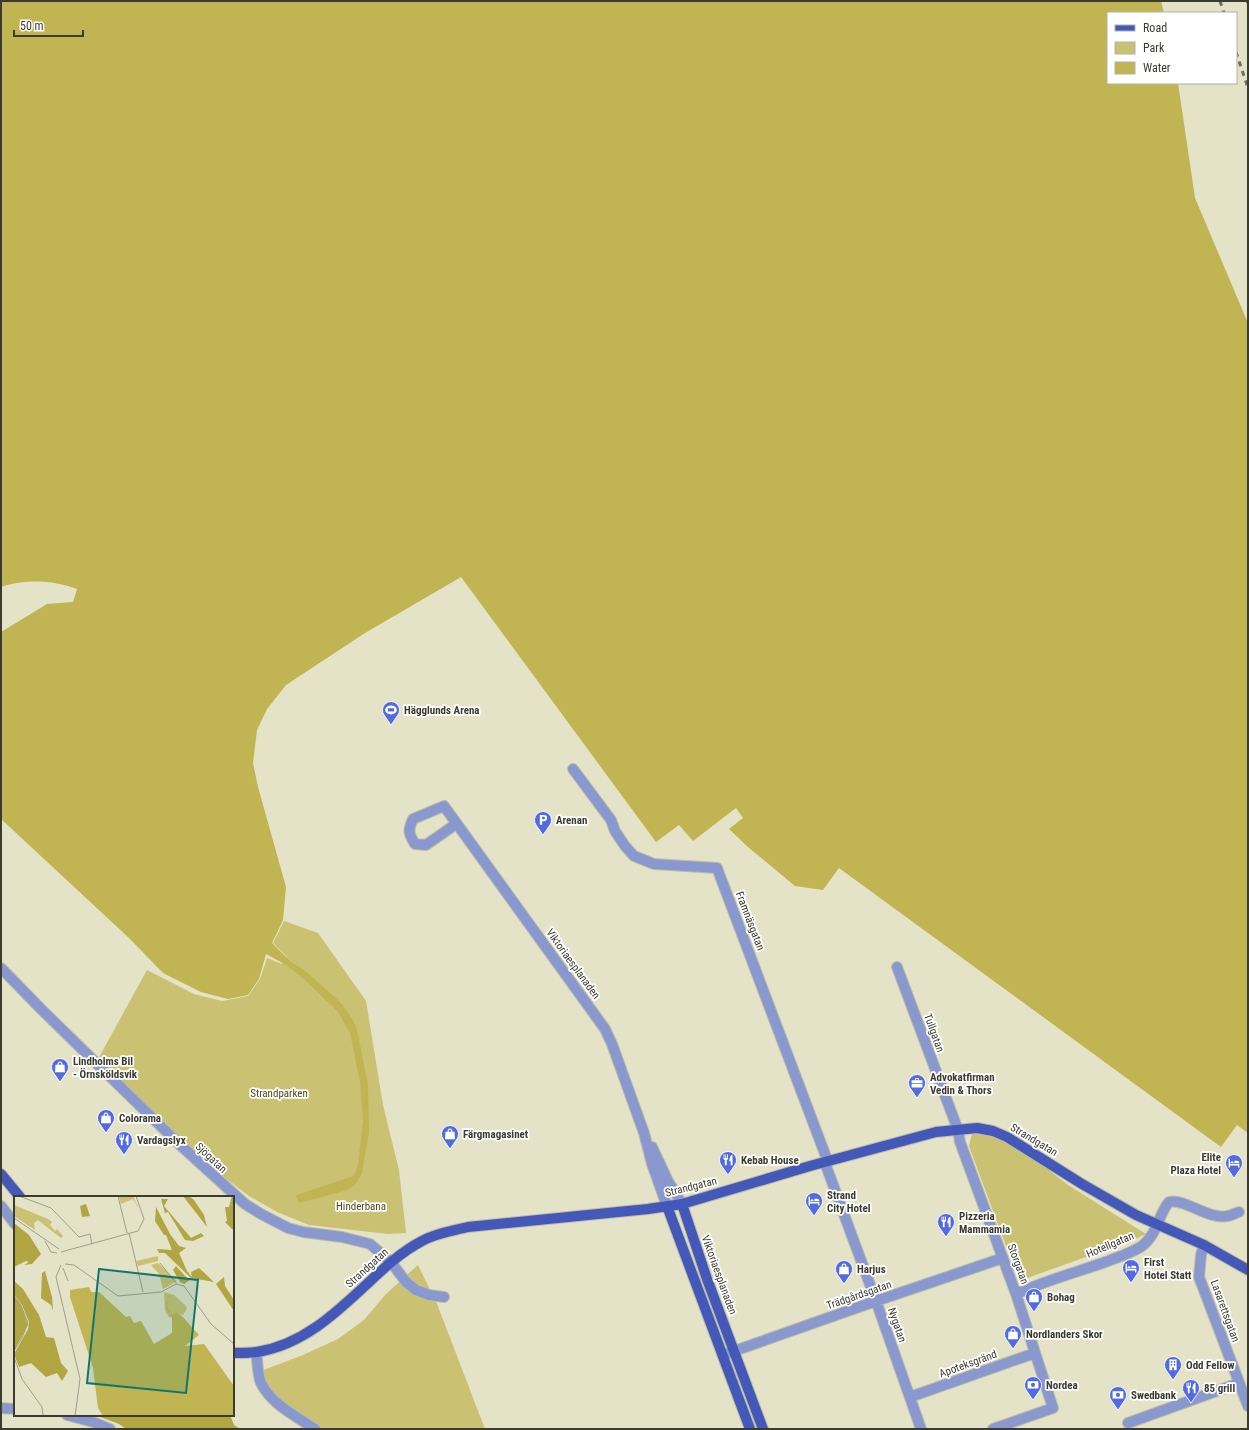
<svg xmlns="http://www.w3.org/2000/svg" width="1249" height="1430" font-family="'Roboto Condensed',sans-serif">
<style>
.green{fill:#cac172}
.forest{fill:#b1a642}
.water{fill:#c0b552}
.lines{fill:none;stroke-linecap:round;stroke-linejoin:round}
.minor-casing{stroke:#bfbda6;stroke-width:12}
.major-casing{stroke:#bfbda6;stroke-width:12}
.minor{stroke:#8999cf;stroke-width:10}
.major{stroke:#4458b9;stroke-width:10}
.rail{stroke:#716f5f;stroke-width:3;stroke-dasharray:5 5;stroke-linecap:butt}
.labels{text-anchor:middle;dominant-baseline:central;stroke-width:3.5;stroke-linejoin:round;paint-order:stroke}
.poi-label{font-size:11px;font-weight:bold;fill:#3c3b30;stroke:#fff;text-anchor:start}
.street-label{font-size:11px;fill:#3c3b30;stroke:#fff}
.park-label{font-size:11px;fill:#4c481f;stroke:#fff}
.inset-road{fill:none;stroke:#a19f8b;stroke-width:1}
.view{fill:#0f766e;fill-opacity:0.15;stroke:#0f766e;stroke-width:2}
.inset-edge{fill:none;stroke:#3c3b30;stroke-width:2}
</style>
<rect width="100%" height="100%" fill="#e4e2c7"/>
<!-- green -->
<path class="green" d="M 284,921 L 318,933 L 366,1001 L 383,1105 L 399,1170 L 406,1233 L 388,1234 L 309,1225 L 277,1212 L 249,1196 L 203,1161 L 97,1061 L 147,970 L 194,994 L 222,1001 L 248,996 L 260,979 L 267,958 L 282,964 L 287,957 L 273,943 Z
M 972,1134 L 991,1135 L 1023,1150 L 1068,1185 L 1146,1234 L 1133,1240 L 1019,1281 L 969,1146 Z
M 418,1265 L 437,1304 L 485,1429 L 322,1429 L 277,1400 L 265,1383 L 261,1371 L 303,1355 L 338,1339 L 364,1320 L 386,1294 Z"/>
<!-- forest -->
<path class="forest" d="M 95,1415 L 230,1415 L 234,1425 L 240,1429 L 126,1429 L 119,1424 Z"/>
<!-- water -->
<path class="water" d="M 1,1 L 1161,1 L 1164,13 L 1108,13 L 1108,83 L 1178,83 L 1195,198 L 1248,323 L 1248,1133 L 1237,1125 L 1221,1147 L 839,868 L 823,890 L 795,886 L 748,847 L 729,829 L 743,818 L 736,808 L 693,841 L 679,825 L 656,842 L 461,577 L 365,633 L 286,685 L 267,709 L 257,730 L 253,763 L 258,787 L 286,887 L 283,920 L 272,943 L 291,962 L 307,972 L 321,985 L 342,1004 L 351,1017 L 357,1029 L 368,1085 L 369,1132 L 362,1173 L 357,1182 L 351,1188 L 344,1191 L 299,1203 L 296,1196 L 299,1194 L 353,1176 L 356,1171 L 358,1164 L 363,1121 L 360,1082 L 350,1033 L 338,1012 L 304,979 L 286,965 L 266,954 L 259,979 L 248,995 L 228,999 L 201,992 L 163,973 L 129,938 L 1,819 L 1,632 L 47,604 L 73,602 L 77,589 C 53,580 25,579 1,587 Z"/>
<g class="lines">
<defs>
<path id="minor" d="M 573,769 L 611,820 L 615,831 L 625,846 L 634,856 L 654,864 L 717,868 L 828,1162
M 456,824 L 426,845 L 415,844 C 408,833 408,830 413,819 L 444,806 L 605,1029 L 612,1044 L 644,1133 L 652,1164 L 667,1206
M 897,967 L 958,1130 L 960,1142 L 1016,1294 L 1053,1408 L 993,1429
M 1,968 L 41,1009 L 179,1144 L 245,1204 L 261,1214 L 288,1228 L 303,1232 L 342,1237 L 370,1244 L 391,1262 L 406,1282 L 416,1290 L 429,1295 L 444,1297
M 652,1147 L 668,1181 L 682,1204
M 825,1163 L 876,1301 L 921,1429
M 1,1206 L 15,1224
M 1204,1245 L 1201,1255 L 1199,1277 L 1248,1406
M 1016,1294 C 1042,1282 1070,1274 1097,1265 C 1110,1260 1130,1254 1142,1246 C 1157,1235 1159,1213 1169,1202 C 1185,1198 1208,1220 1227,1216 C 1231,1216 1235,1213 1239,1212
M 256,1352 C 258,1362 257,1374 261,1383 C 272,1405 296,1416 315,1429
M 723,1355 L 876,1301 L 1003,1258
M 910,1397 L 1035,1353
M 1,1408 L 15,1409
M 67,1415 L 93,1422 L 110,1429
M 1128,1423 L 1239,1383"/>
<path id="major" d="M 1,1174 L 20,1197
M 682,1204 L 707,1279 L 763,1429
M 667,1206 L 750,1429
M 233,1353 C 241,1353 249,1353 257,1352 C 302,1345 335,1314 367,1284 C 384,1268 401,1252 422,1241 C 436,1233 452,1231 468,1227 L 648,1209 L 682,1204 L 810,1166 L 936,1132 L 977,1128 L 993,1131 L 1007,1137 L 1082,1184 L 1136,1215 L 1204,1245 L 1248,1270"/>
</defs>
<!-- minor casing -->
<use href="#minor" class="minor-casing"/>
<!-- major casing -->
<use href="#major" class="major-casing"/>
<!-- minor -->
<use href="#minor" class="minor"/>
<!-- major -->
<use href="#major" class="major"/>
<!-- rail -->
<path class="rail" d="M 1220,1 L 1224,13
M 1247,1 L 1248,3
M 1236,52 L 1248,88"/>
</g>
<!-- icons -->
<defs>
<symbol id="stadium-pin" viewBox="-11 -11 22 30"><path d="M0 17L-7.5 6A9.5 9.5 0 1 1 7.5 6Z" fill="#536be0" stroke="#fff"/><path d="M0-5a6.5 5 0 1 0 0 10a6.5 5 0 1 0 0-10ZM-3.5-1.8h7v3.6h-7Z" fill="#fff"/></symbol>
<symbol id="parking-pin" viewBox="-11 -11 22 30"><path d="M0 17L-7.5 6A9.5 9.5 0 1 1 7.5 6Z" fill="#536be0" stroke="#fff"/><path d="M-3.5-5.5H1a3.5 3.5 0 0 1 0 7H-1V5.5H-3.5ZM-1-3.4V-.6H.8a1.4 1.4 0 0 0 0-2.8Z" fill="#fff"/></symbol>
<symbol id="shop-pin" viewBox="-11 -11 22 30"><path d="M0 17L-7.5 6A9.5 9.5 0 1 1 7.5 6Z" fill="#536be0" stroke="#fff"/><path d="M-5-2.5h2.3a2.7 3.5 0 0 1 5.4 0H5L5.5 6h-11ZM-1.5-2.5h3a1.5 2.3 0 0 0-3 0Z" fill="#fff"/></symbol>
<symbol id="office-pin" viewBox="-11 -11 22 30"><path d="M0 17L-7.5 6A9.5 9.5 0 1 1 7.5 6Z" fill="#536be0" stroke="#fff"/><path d="M-6-3h4V-5.5h4V-3h4V5H-6ZM-1-4.5V-3h2v-1.5ZM-6 0V1H6V0Z" fill="#fff"/></symbol>
<symbol id="restaurant-pin" viewBox="-11 -11 22 30"><path d="M0 17L-7.5 6A9.5 9.5 0 1 1 7.5 6Z" fill="#536be0" stroke="#fff"/><path d="M-5-6h1v4h1v-4h1v4h1v-4h1v5L-1.5 .5V6h-2V.5L-5-1ZM5-6V6H3V1.5H1.5Q1.5-4 5-6Z" fill="#fff"/></symbol>
<symbol id="hotel-pin" viewBox="-11 -11 22 30"><path d="M0 17L-7.5 6A9.5 9.5 0 1 1 7.5 6Z" fill="#536be0" stroke="#fff"/><path d="M-6-4.5h1.5V1H6V5H4.5V3h-9V5H-6ZM-4 0a1.8 1.8 0 1 1 3.6 0ZM.5 0V-2.5h3Q6-2.5 6 0Z" fill="#fff"/></symbol>
<symbol id="building-pin" viewBox="-11 -11 22 30"><path d="M0 17L-7.5 6A9.5 9.5 0 1 1 7.5 6Z" fill="#536be0" stroke="#fff"/><path d="M-4-6H4V6H1V3H-1V6H-4ZM-2.5-4.3h1.7v1.8h-1.7ZM.8-4.3h1.7v1.8H.8ZM-2.5-1h1.7V.8h-1.7ZM.8-1h1.7V.8H.8Z" fill="#fff"/></symbol>
<symbol id="bank-pin" viewBox="-11 -11 22 30"><path d="M0 17L-7.5 6A9.5 9.5 0 1 1 7.5 6Z" fill="#536be0" stroke="#fff"/><path d="M-6-4H6V4H-6ZM0-2.3a2.3 2.3 0 1 0 0 4.6a2.3 2.3 0 1 0 0-4.6Z" fill="#fff"/></symbol>
</defs>
<g fill-rule="evenodd">
<use href="#stadium-pin" x="381" y="700" width="20" height="27"/>
<use href="#parking-pin" x="533" y="810" width="20" height="27"/>
<use href="#shop-pin" x="50" y="1057" width="20" height="27"/>
<use href="#office-pin" x="907" y="1073" width="20" height="27"/>
<use href="#shop-pin" x="96" y="1108" width="20" height="27"/>
<use href="#shop-pin" x="440" y="1124" width="20" height="27"/>
<use href="#restaurant-pin" x="114" y="1130" width="20" height="27"/>
<use href="#restaurant-pin" x="718" y="1150" width="20" height="27"/>
<use href="#hotel-pin" x="1224" y="1153" width="20" height="27"/>
<use href="#hotel-pin" x="804" y="1191" width="20" height="27"/>
<use href="#restaurant-pin" x="936" y="1212" width="20" height="27"/>
<use href="#hotel-pin" x="1121" y="1258" width="20" height="27"/>
<use href="#shop-pin" x="834" y="1259" width="20" height="27"/>
<use href="#shop-pin" x="1024" y="1287" width="20" height="27"/>
<use href="#shop-pin" x="1003" y="1324" width="20" height="27"/>
<use href="#building-pin" x="1163" y="1355" width="20" height="27"/>
<use href="#bank-pin" x="1023" y="1375" width="20" height="27"/>
<use href="#restaurant-pin" x="1181" y="1378" width="20" height="27"/>
<use href="#bank-pin" x="1108" y="1385" width="20" height="27"/>
</g>
<g class="labels">
<!-- poi labels -->
<g class="poi-label">
<text x="404" y="710">Hägglunds Arena</text>
<text x="556" y="820">Arenan</text>
<text x="73" y="1061">Lindholms Bil<tspan x="73" dy="13">- Örnsköldsvik</tspan></text>
<text x="930" y="1077">Advokatfirman<tspan x="930" dy="13">Vedin &amp; Thors</tspan></text>
<text x="119" y="1118">Colorama</text>
<text x="463" y="1134">Färgmagasinet</text>
<text x="137" y="1140">Vardagslyx</text>
<text x="1221" y="1157" text-anchor="end">Elite<tspan x="1221" dy="13">Plaza Hotel</tspan></text>
<text x="741" y="1160">Kebab House</text>
<text x="827" y="1195">Strand<tspan x="827" dy="13">City Hotel</tspan></text>
<text x="959" y="1216">Pizzeria<tspan x="959" dy="13">Mammamia</tspan></text>
<text x="1144" y="1262">First<tspan x="1144" dy="13">Hotel Statt</tspan></text>
<text x="857" y="1269">Harjus</text>
<text x="1047" y="1297">Bohag</text>
<text x="1026" y="1334">Nordlanders Skor</text>
<text x="1186" y="1365">Odd Fellow</text>
<text x="1046" y="1385">Nordea</text>
<text x="1204" y="1388">85 grill</text>
<text x="1131" y="1395">Swedbank</text>
</g>
<!-- street labels -->
<g class="street-label">
<text transform="translate(750 921) rotate(69)">Framnäsgatan</text>
<text transform="translate(573 964) rotate(54)">Viktoriaesplanaden</text>
<text transform="translate(934 1033) rotate(70)">Tullgatan</text>
<text transform="translate(1034 1140) rotate(31)">Strandgatan</text>
<text transform="translate(211 1158) rotate(43)">Sjögatan</text>
<text transform="translate(691 1187) rotate(-14)">Strandgatan</text>
<text transform="translate(1110 1245) rotate(-23)">Hotellgatan</text>
<text transform="translate(1018 1264) rotate(70)">Storgatan</text>
<text transform="translate(367 1268) rotate(-42)">Strandgatan</text>
<text transform="translate(719 1275) rotate(70)">Viktoriaesplanaden</text>
<text transform="translate(859 1295) rotate(-19)">Trädgårdsgatan</text>
<text transform="translate(1225 1311) rotate(70)">Lasarettsgatan</text>
<text transform="translate(897 1325) rotate(71)">Nygatan</text>
<text transform="translate(968 1364) rotate(-20)">Apoteksgränd</text>
</g>
<!-- park labels -->
<g class="park-label">
<text x="279" y="1093">Strandparken</text>
<text x="361" y="1206">Hinderbana</text>
</g>
</g>
<!-- overview -->
<g transform="translate(14 1196)">
<rect width="220" height="220" fill="#e4e2c7"/>
<path d="M 119,0 L 125,13 L 119,3 L 107,8 L 105,1 ZM 0,9 L 34,23 L 38,26 L 36,29 L 41,35 L 43,33 L 49,40 L 47,42 L 24,24 L 20,27 L 21,34 L 0,20 ZM 144,60 L 144,65 L 124,70 L 122,65 ZM 144,67 L 163,85 L 149,93 L 145,78 L 137,69 ZM 150,96 L 160,99 L 171,109 L 173,112 L 169,119 L 162,116 L 157,122 L 155,121 L 151,115 Z" fill="#cac172"/>
<path d="M 169,0 L 175,0 L 180,4 L 190,19 L 193,31 ZM 218,0 L 220,0 L 220,35 L 211,26 L 213,25 L 211,11 L 215,11 ZM 147,3 L 154,3 L 150,10 L 177,42 L 187,37 L 190,40 L 179,45 L 171,44 L 154,16 L 151,17 ZM 72,8 L 76,20 L 68,21 L 66,10 ZM 142,11 L 156,38 L 165,50 L 172,52 L 165,57 L 173,75 L 178,81 L 177,76 L 185,72 L 200,86 L 177,82 L 151,57 L 145,57 L 143,53 L 158,54 L 152,39 L 150,39 L 141,25 ZM 0,27 L 15,39 L 27,58 L 18,68 L 10,69 L 15,66 L 12,65 L 0,71 ZM 162,70 L 173,82 L 176,84 L 170,88 L 166,86 L 159,74 ZM 31,75 L 38,101 L 39,115 L 37,109 L 27,102 L 28,77 ZM 210,81 L 211,90 L 220,104 L 220,115 L 202,88 ZM 0,85 L 9,93 L 25,119 L 32,141 L 40,142 L 47,167 L 54,175 L 48,185 L 43,177 L 32,181 L 17,167 L 5,171 L 0,158 L 14,133 L 15,126 L 8,109 L 0,99 ZM 0,100 L 7,109 L 14,129 L 0,155 Z" fill="#b1a642"/>
<path d="M 75,91 L 77,96 L 85,96 L 112,121 L 116,120 L 120,127 L 127,125 L 140,148 L 158,137 L 158,120 L 153,114 L 152,108 L 154,100 L 158,99 L 153,102 L 154,114 L 159,119 L 162,116 L 167,119 L 185,139 L 171,150 L 190,148 L 220,190 L 220,220 L 89,220 L 84,212 L 79,172 L 56,101 L 56,94 Z" fill="#c0b552"/>
<path class="inset-road" d="M 5,0 L 37,12 L 65,41 L 76,38 L 78,48M 104,0 L 113,37M 0,22 L 45,53M 115,37 L 129,96M 31,45 L 37,56 L 43,57M 47,56 L 124,35 L 130,23 L 122,0M 146,67 L 163,88M 51,68 L 60,69 L 104,100 L 147,96 L 162,88 L 170,90 L 197,128 L 220,148M 47,69 L 42,81 L 66,183 L 61,220M 49,72 L 54,85M 0,100 L 7,109 L 14,127 L 8,142 L 0,155M 0,161 L 8,183 L 28,211 L 29,220"/>
<path class="view" d="M 85,73 L 184,84 L 172,197 L 73,187 Z"/>
<rect width="220" height="220" class="inset-edge"/>
</g>
<!-- border -->
<rect width="1249" height="1430" fill="none" stroke="#3c3b30" stroke-width="4"/>
<!-- legend -->
<rect x="1107" y="12" width="130" height="72" fill="#ffffff" stroke="#b1b1ac"/>
<rect x="1115" y="25" width="20" height="6" fill="#4458b9" stroke="#b1b1ac"/>
<text x="1143" y="32" font-size="12" fill="#3c3b30">Road</text>
<rect x="1115" y="42" width="20" height="12" fill="#cac172" stroke="#b1b1ac"/>
<text x="1143" y="52" font-size="12" fill="#3c3b30">Park</text>
<rect x="1115" y="62" width="20" height="12" fill="#c0b552" stroke="#b1b1ac"/>
<text x="1143" y="72" font-size="12" fill="#3c3b30">Water</text>
<!-- scale -->
<path d="M14 30v6h69v-6" fill="none" stroke="#3c3b30" stroke-width="2"/>
<text x="20" y="30" font-size="12" fill="#3c3b30" stroke="#ffffff" stroke-width="3" paint-order="stroke">50 m</text>
</svg>
